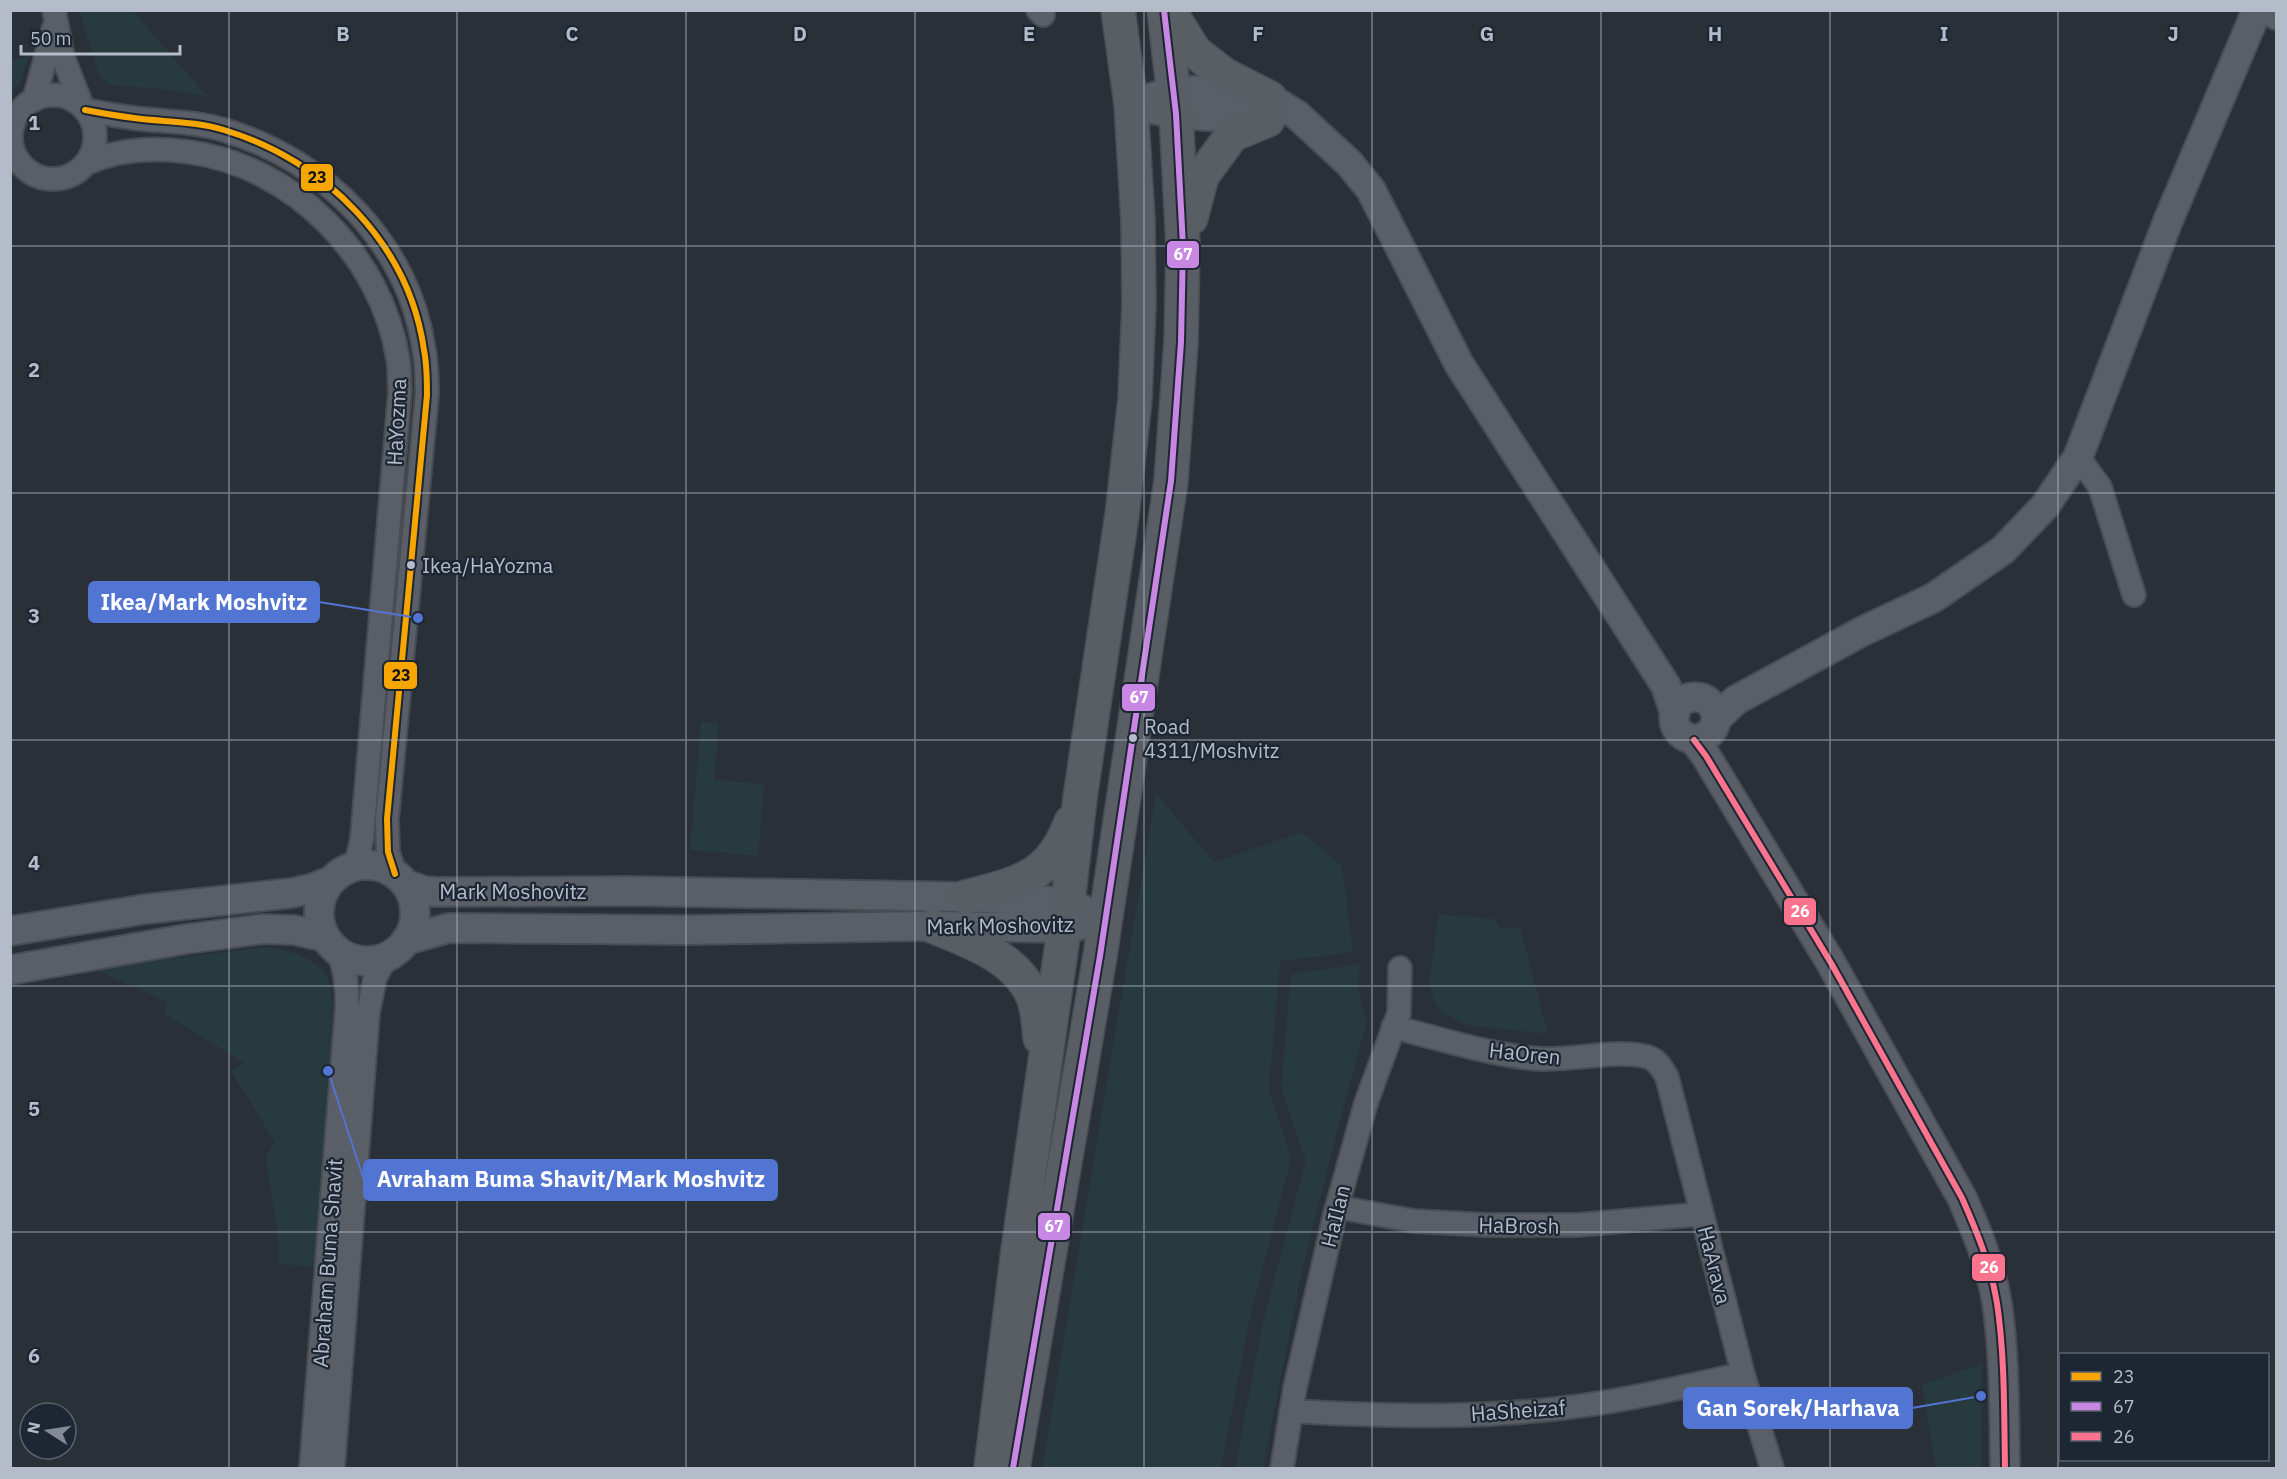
<svg xmlns="http://www.w3.org/2000/svg" width="2287" height="1479" font-family="'IBM Plex Sans',sans-serif">
<style>
.green{fill:#273a3e}
.lines{fill:none;stroke-linecap:round;stroke-linejoin:round}
.minor-casing{stroke:#484c53;stroke-width:26}
.tertiary-casing{stroke:#484c53;stroke-width:32}
.secondary-casing{stroke:#484c53;stroke-width:36}
.minor{stroke:#5a5e66;stroke-width:22}
.tertiary{stroke:#5a5e66;stroke-width:28}
.secondary{stroke:#595d64;stroke-width:33}
.bus-1-casing{stroke:#1d2633;stroke-width:10}
.bus-2-casing{stroke:#1d2633;stroke-width:10}
.bus-3-casing{stroke:#1d2633;stroke-width:10}
.bus-1{stroke:#f7a600;stroke-width:6}
.bus-2{stroke:#c787e3;stroke-width:6}
.bus-3{stroke:#fc738d;stroke-width:6}
.grid{fill:none;stroke:#b4bcc9;stroke-width:1.5;stroke-opacity:0.55}
.bus-dot{fill:#b4bcc9;stroke:#1d2633;stroke-width:2}
.labels{text-anchor:middle;dominant-baseline:central;stroke-width:4.5;stroke-linejoin:round;paint-order:stroke}
.bus-label{font-size:20px;fill:#b4bcc9;stroke:#1d2633;text-anchor:start}
.street-label{font-size:21px;fill:#b4bcc9;stroke:#1d2633}
.grid-label{font-size:20px;text-anchor:middle;font-weight:bold;fill:#b4bcc9;stroke:#1d2633;stroke-width:4.5;stroke-linejoin:round;paint-order:stroke}
.leader{fill:none;stroke:#5274d3;stroke-width:2}
.callout-dot{fill:#5274d3;stroke:#1d2633;stroke-width:2}
.callout{fill:#5274d3;stroke:#5274d3;stroke-width:2}
.callout-label{font-size:22px;text-anchor:middle;font-weight:bold;fill:#fff}
.line-badge{stroke:#1d2633;stroke-width:2}
.badge-label{font-size:16px;text-anchor:middle;font-weight:bold;fill:#fff}
.pale-badge-label{font-size:16px;text-anchor:middle;font-weight:bold;fill:#111}
</style>
<rect width="100%" height="100%" fill="#2a3038"/>
<!-- green -->
<path class="green" d="M 79,11 L 133,11 L 207,96 L 170,90 L 111,85 L 99,76 Z
M 29,56 L 20,83 L 11,92 L 11,61 Z
M 701,722 L 719,724 L 714,780 L 764,784 L 758,856 L 690,850 Z
M 1156,793 L 1214,862 L 1302,832 L 1342,866 L 1353,952 L 1280,961 L 1269,1090 L 1291,1159 L 1250,1317 L 1221,1468 L 1042,1468 Z
M 1439,914 L 1493,919 L 1500,928 L 1520,927 L 1548,1034 L 1467,1025 L 1442,1013 L 1433,998 L 1429,980 Z
M 266,947 C 288,950 312,956 326,975 C 331,982 331,995 333,1003 L 317,1267 L 279,1264 L 279,1244 L 266,1157 L 275,1142 L 231,1071 L 244,1063 L 165,1014 L 167,1002 L 92,968 Z
M 1360,964 L 1358,984 L 1361,1003 L 1367,1021 L 1339,1124 L 1302,1270 L 1263,1468 L 1235,1468 L 1263,1322 L 1306,1160 L 1281,1088 L 1291,974 Z
M 1982,1364 L 1981,1468 L 1936,1468 L 1922,1385 Z"/>
<g class="lines">
<defs>
<path id="minor" d="M 54,10 L 63,57 L 82,106
M 1038,10 L 1043,15
M 2261,10 L 2276,18
M11 137a42 42 0 1 1 84 0a42 42 0 1 1-84 0Z
M 34,100 L 54,27
M 85,110 C 101,113 118,116 134,118 C 164,122 195,121 224,130 C 325,160 409,244 424,350 C 427,365 427,380 427,395 L 387,819 L 388,852 L 395,874
M 87,163 C 119,149 155,147 189,152 C 293,166 381,255 398,359 C 400,369 399,380 400,391 L 362,838 L 356,866
M 2078,457 L 2100,487 L 2134,595
M 1393,1027 C 1442,1039 1492,1056 1542,1059 C 1574,1060 1620,1049 1648,1057 C 1658,1060 1662,1069 1667,1077 L 1743,1374 L 1772,1468
M 1337,1207 L 1414,1221 L 1487,1225 L 1577,1225 L 1702,1214
M 1291,1411 C 1394,1417 1498,1419 1600,1403 C 1648,1396 1695,1384 1743,1374
M 311,1468 L 347,1005 C 347,987 346,969 338,952
M 333,1468 L 368,1013 L 375,978 L 386,957
M 1282,1468 L 1295,1388 L 1335,1214 L 1366,1103 L 1399,1013 L 1400,968"/>
<path id="tertiary" d="M 1131,104 L 1173,91 L 1223,90 L 1270,98 L 1297,115 L 1349,163 L 1371,190 L 1459,364 L 1666,686 L 1675,714
M 1153,109 L 1176,114 L 1268,120
M1674 718a21 21 0 1 1 42 0a21 21 0 1 1-42 0Z
M 1716,719 L 1736,700 L 1863,631 L 1933,598 L 2003,550 L 2045,506 L 2078,457 L 2168,221 L 2257,10
M 1694,740 L 1706,756 L 1831,963 L 1962,1198 C 1977,1232 1991,1266 1997,1303 C 2005,1357 2004,1413 2005,1468
M319 913a48 48 0 1 1 96 0a48 48 0 1 1-96 0Z
M 405,884 L 424,891 L 438,892 L 629,891 L 966,897 L 1068,902 L 1105,921
M 10,931 L 146,909 L 292,893 L 313,888 L 331,881
M 406,940 L 449,928 L 687,930 L 932,926 L 1064,928 L 1086,924
M 10,970 L 186,939 L 262,929 L 294,930 L 325,937"/>
<path id="secondary" d="M 1169,10 L 1195,52 L 1225,75 L 1270,98
M 1191,218 L 1202,176 L 1232,135 L 1268,120
M 966,897 C 1019,883 1050,878 1071,822
M 932,926 C 969,941 1017,957 1033,997 C 1038,1010 1039,1025 1040,1038
M 991,1468 L 1018,1250 L 1068,902 L 1080,798 L 1122,515 L 1135,399 L 1139,304 L 1138,220 L 1131,104 L 1118,10
M 1013,1468 L 1100,956 L 1171,481 L 1181,342 L 1183,246 L 1176,114 L 1164,10"/>
</defs>
<!-- minor casing -->
<use href="#minor" class="minor-casing"/>
<!-- tertiary casing -->
<use href="#tertiary" class="tertiary-casing"/>
<!-- secondary casing -->
<use href="#secondary" class="secondary-casing"/>
<!-- minor -->
<use href="#minor" class="minor"/>
<!-- tertiary -->
<use href="#tertiary" class="tertiary"/>
<!-- secondary -->
<use href="#secondary" class="secondary"/>
<defs>
<path id="bus-1" d="M 85,110 C 101,113 118,116 134,118 C 164,122 195,121 224,130 C 325,160 409,244 424,350 C 427,365 427,380 427,395 L 387,819 L 388,852 L 395,874"/>
<path id="bus-2" d="M 1013,1468 L 1100,956 L 1171,481 L 1181,342 L 1183,246 L 1176,114 L 1164,10"/>
<path id="bus-3" d="M 1694,740 L 1706,756 L 1831,963 L 1962,1198 C 1977,1232 1991,1266 1997,1303 C 2005,1357 2004,1413 2005,1468"/>
</defs>
<!-- bus-1 casing -->
<use href="#bus-1" class="bus-1-casing"/>
<!-- bus-2 casing -->
<use href="#bus-2" class="bus-2-casing"/>
<!-- bus-3 casing -->
<use href="#bus-3" class="bus-3-casing"/>
<!-- bus-1 -->
<use href="#bus-1" class="bus-1"/>
<!-- bus-2 -->
<use href="#bus-2" class="bus-2"/>
<!-- bus-3 -->
<use href="#bus-3" class="bus-3"/>
</g>
<!-- grid -->
<path class="grid" d="M 229,10 L 229,1468M 457,10 L 457,1468M 686,10 L 686,1468M 915,10 L 915,1468M 1144,10 L 1144,1468M 1372,10 L 1372,1468M 1601,10 L 1601,1468M 1830,10 L 1830,1468M 2058,10 L 2058,1468M 10,246 L 2276,246M 10,493 L 2276,493M 10,740 L 2276,740M 10,986 L 2276,986M 10,1232 L 2276,1232"/>
<!-- markers -->
<g class="bus-dot">
<circle cx="411" cy="565" r="5"/>
<circle cx="1133" cy="738" r="5"/>
</g>
<g class="labels">
<!-- bus labels -->
<g class="bus-label">
<text x="422" y="565">Ikea/HaYozma</text>
<text x="1144" y="726">Road<tspan x="1144" dy="24">4311/Moshvitz</tspan></text>
</g>
<!-- street labels -->
<g class="street-label">
<text transform="translate(396 422) rotate(-87)">HaYozma</text>
<text x="513" y="891">Mark Moshovitz</text>
<text transform="translate(1000 925) rotate(-1)">Mark Moshovitz</text>
<text transform="translate(1525 1053) rotate(6)">HaOren</text>
<text transform="translate(1335 1216) rotate(-76)">HaIlan</text>
<text transform="translate(1519 1225) rotate(1)">HaBrosh</text>
<text transform="translate(327 1263) rotate(-86)">Abraham Buma Shavit</text>
<text transform="translate(1715 1265) rotate(76)">HaArava</text>
<text transform="translate(1518 1410) rotate(-4)">HaSheizaf</text>
</g>
</g>
<g class="grid-label">
<text x="343" y="41">B</text>
<text x="572" y="41">C</text>
<text x="800" y="41">D</text>
<text x="1029" y="41">E</text>
<text x="1258" y="41">F</text>
<text x="1487" y="41">G</text>
<text x="1715" y="41">H</text>
<text x="1944" y="41">I</text>
<text x="2173" y="41">J</text>
<text x="34" y="130">1</text>
<text x="34" y="377">2</text>
<text x="34" y="623">3</text>
<text x="34" y="870">4</text>
<text x="34" y="1116">5</text>
<text x="34" y="1363">6</text>
</g>
<!-- callouts -->
<path class="leader" d="M418 618L319 602M328 1071L364 1180M1981 1396L1912 1408"/>
<g class="callout-dot">
<circle cx="418" cy="618" r="6"/>
<circle cx="328" cy="1071" r="6"/>
<circle cx="1981" cy="1396" r="6"/>
</g>
<g class="callout">
<rect x="89" y="582" width="230" height="40" rx="6"/>
<rect x="364" y="1160" width="413" height="40" rx="6"/>
<rect x="1684" y="1388" width="228" height="40" rx="6"/>
</g>
<g class="callout-label">
<text x="204" y="610">Ikea/Mark Moshvitz</text>
<text x="571" y="1187">Avraham Buma Shavit/Mark Moshvitz</text>
<text x="1798" y="1416">Gan Sorek/Harhava</text>
</g>
<g class="line-badge">
<rect x="300" y="163" width="34" height="29" rx="6" fill="#f7a600"/>
<rect x="1166" y="240" width="34" height="29" rx="6" fill="#c787e3"/>
<rect x="383" y="661" width="35" height="29" rx="6" fill="#f7a600"/>
<rect x="1121" y="683" width="35" height="29" rx="6" fill="#c787e3"/>
<rect x="1783" y="897" width="34" height="29" rx="6" fill="#fc738d"/>
<rect x="1037" y="1212" width="34" height="29" rx="6" fill="#c787e3"/>
<rect x="1971" y="1253" width="35" height="29" rx="6" fill="#fc738d"/>
</g>
<g class="badge-label">
<text x="1183" y="260">67</text>
<text x="1139" y="703">67</text>
<text x="1800" y="917">26</text>
<text x="1054" y="1232">67</text>
<text x="1989" y="1273">26</text>
</g>
<g class="pale-badge-label">
<text x="317" y="183">23</text>
<text x="401" y="681">23</text>
</g>
<!-- border -->
<rect width="2287" height="1479" fill="none" stroke="#b4bcc9" stroke-width="24"/>
<!-- legend -->
<rect x="2059" y="1353" width="210" height="108" fill="#1d2633" stroke="#59626f" stroke-width="1.5"/>
<rect x="2071" y="1372" width="30" height="9" fill="#f7a600" stroke="#59626f" stroke-width="1.5"/>
<text x="2113" y="1383" font-size="18" fill="#b4bcc9">23</text>
<rect x="2071" y="1402" width="30" height="9" fill="#c787e3" stroke="#59626f" stroke-width="1.5"/>
<text x="2113" y="1413" font-size="18" fill="#b4bcc9">67</text>
<rect x="2071" y="1432" width="30" height="9" fill="#fc738d" stroke="#59626f" stroke-width="1.5"/>
<text x="2113" y="1443" font-size="18" fill="#b4bcc9">26</text>
<!-- north arrow -->
<g transform="translate(48 1431) rotate(282)"><circle r="28" fill="#1d2633" stroke="#59626f" stroke-width="1.5"/>
<path d="M0-4.5L10 22L0 15L-10 22Z" fill="#848b96"/>
<text y="-9" font-size="16" font-weight="bold" text-anchor="middle" fill="#b4bcc9">N</text>
</g>
<!-- scale -->
<path d="M21 45v9h159v-9" fill="none" stroke="#b4bcc9" stroke-width="3"/>
<text x="30" y="45" font-size="18" fill="#b4bcc9" stroke="#1d2633" stroke-width="4.5" paint-order="stroke">50 m</text>
</svg>
